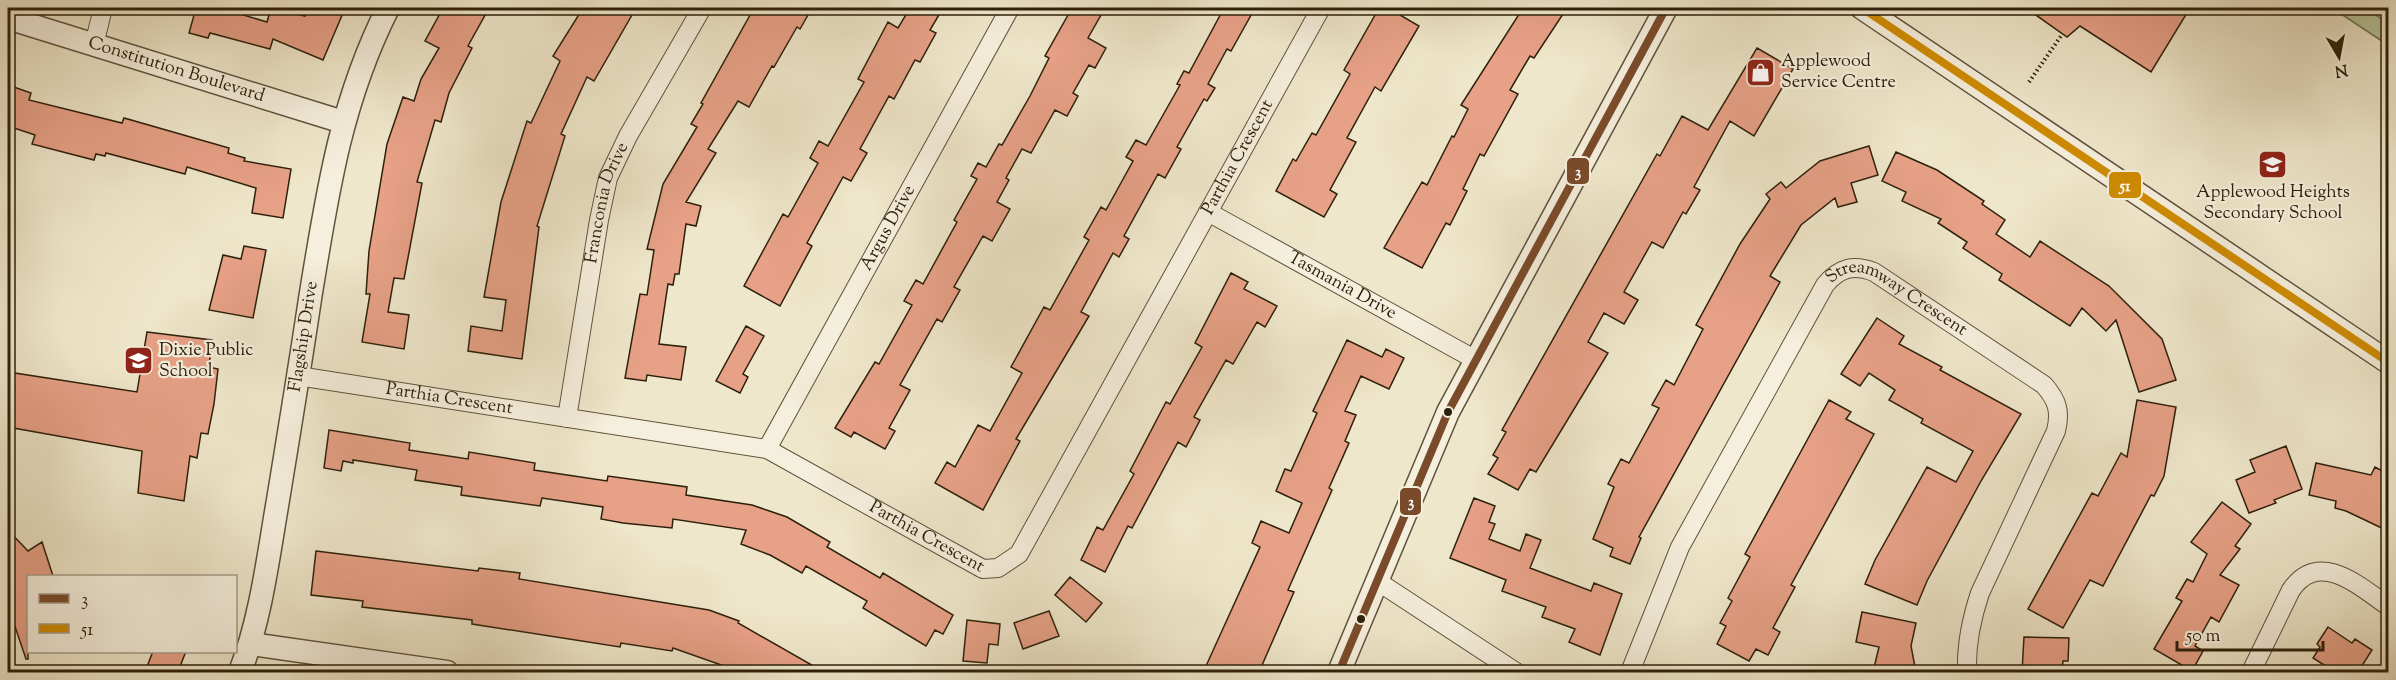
<svg xmlns="http://www.w3.org/2000/svg" width="2396" height="680" font-family="'Sorts Mill Goudy',serif">
<style>
.grass{fill:#b6c69a;stroke:#727352;stroke-width:1.5}
.building{fill:#e7a187;stroke:#2d200b;stroke-width:1.5}
.lines{fill:none;stroke-linecap:round;stroke-linejoin:round}
.minor-casing{stroke:#5e523b;stroke-width:20}
.tertiary-casing{stroke:#5e523b;stroke-width:25}
.path{stroke:#2d200b;stroke-width:4;stroke-dasharray:1.5 3;stroke-linecap:butt}
.minor{stroke:#f5efdd;stroke-width:18}
.tertiary{stroke:#f5efdd;stroke-width:22}
.bus-1-casing{stroke:#f5efdd;stroke-width:12}
.bus-2-casing{stroke:#f5efdd;stroke-width:12}
.bus-1{stroke:#7a4b2a;stroke-width:8}
.bus-2{stroke:#cf8b02;stroke-width:8}
.bus-dot{fill:#2d200b;stroke:#f5efdd;stroke-width:2}
.labels{text-anchor:middle;dominant-baseline:central;stroke-width:4.5;stroke-linejoin:round;paint-order:stroke}
.poi-label{font-size:18px;fill:#2d200b;stroke:#f5efdd;text-anchor:start}
.street-label{font-size:18px;fill:#2d200b;stroke:#f5efdd}
.line-badge{stroke:#f5efdd;stroke-width:2}
.badge-label{font-size:16px;text-anchor:middle;font-weight:bold;fill:#fff}
</style>
<rect width="100%" height="100%" fill="#efe7cb"/>
<filter id="stains"><feTurbulence type="fractalNoise" baseFrequency=".00333" numOctaves="4"/><feColorMatrix values="0 0 0 0 .2 0 0 0 0 .09 0 0 0 0 .02 0 0 0 .5 -.17"/></filter>
<radialGradient id="worn" r=".72"><stop offset=".6" stop-color="#630" stop-opacity="0"/><stop offset="1" stop-color="#630" stop-opacity=".3"/></radialGradient>
<!-- grass -->
<path class="grass" d="M 2332,8 L 2365,8 L 2388,23 L 2388,45 Z"/>
<!-- building -->
<path class="building" d="M 196,8 L 220,8 L 267,22 L 271,8 L 305,16 L 308,8 L 329,8 L 343,13 L 323,60 L 273,39 L 270,49 L 210,33 L 208,38 L 189,33 Z
M 443,8 L 489,8 L 468,46 L 472,48 L 449,93 L 441,122 L 435,120 L 417,182 L 422,183 L 404,279 L 394,278 L 388,312 L 409,315 L 404,349 L 362,342 L 370,294 L 366,294 L 369,251 L 387,144 L 403,97 L 414,101 L 421,79 L 439,48 L 425,41 Z
M 583,8 L 636,8 L 594,81 L 587,77 L 561,134 L 565,136 L 537,226 L 539,227 L 522,359 L 468,351 L 471,326 L 502,331 L 506,300 L 484,297 L 501,202 L 527,121 L 531,123 L 560,61 L 553,56 Z
M 754,8 L 812,8 L 800,29 L 797,27 L 774,67 L 772,66 L 749,107 L 738,101 L 708,149 L 716,153 L 686,202 L 701,206 L 696,226 L 686,224 L 679,274 L 675,274 L 673,285 L 668,284 L 659,344 L 686,347 L 681,380 L 647,375 L 646,381 L 625,378 L 640,294 L 647,295 L 654,250 L 647,249 L 663,184 L 697,127 L 691,124 L 703,104 L 701,103 Z
M 910,8 L 943,8 L 930,30 L 936,33 L 920,62 L 915,60 L 894,99 L 889,96 L 860,149 L 867,153 L 851,181 L 843,177 L 807,243 L 812,246 L 780,306 L 744,286 L 783,214 L 788,217 L 818,163 L 810,158 L 819,141 L 828,146 L 864,82 L 858,79 L 888,22 L 898,28 Z
M 1072,8 L 1105,8 L 1088,38 L 1106,48 L 1095,68 L 1089,65 L 1073,93 L 1078,96 L 1067,116 L 1055,110 L 1031,153 L 1022,149 L 1006,178 L 1009,180 L 997,202 L 1010,209 L 992,241 L 983,236 L 954,287 L 960,290 L 942,322 L 937,319 L 900,385 L 910,390 L 889,428 L 895,431 L 885,449 L 854,432 L 851,437 L 835,428 L 875,362 L 879,364 L 912,305 L 904,301 L 916,280 L 923,284 L 957,222 L 954,220 L 977,179 L 971,176 L 978,163 L 986,167 L 999,144 L 1002,145 L 1030,96 L 1049,58 L 1045,56 Z
M 1224,8 L 1255,8 L 1231,51 L 1227,49 L 1208,84 L 1215,88 L 1207,101 L 1204,99 L 1177,147 L 1181,149 L 1165,178 L 1158,174 L 1124,236 L 1129,239 L 1119,257 L 1113,253 L 1081,312 L 1089,316 L 1016,439 L 1020,441 L 983,510 L 935,483 L 947,462 L 955,467 L 978,425 L 990,431 L 1022,373 L 1011,367 L 1044,307 L 1050,310 L 1089,240 L 1084,237 L 1101,207 L 1106,210 L 1133,161 L 1126,157 L 1136,140 L 1146,145 L 1180,85 L 1177,84 L 1184,71 L 1189,73 Z
M 1379,8 L 1405,8 L 1400,15 L 1419,26 L 1381,91 L 1375,87 L 1347,138 L 1356,142 L 1330,190 L 1337,194 L 1324,217 L 1276,191 L 1293,159 L 1296,161 L 1312,133 L 1316,135 L 1350,74 L 1344,70 Z
M 1523,8 L 1567,8 L 1534,58 L 1530,56 L 1510,90 L 1518,94 L 1484,156 L 1480,154 L 1463,189 L 1467,191 L 1450,225 L 1446,223 L 1422,268 L 1384,248 L 1422,182 L 1427,185 L 1452,136 L 1454,137 L 1468,109 L 1461,105 Z
M 2026,8 L 2190,8 L 2151,72 L 2080,26 L 2067,37 Z
M 1757,48 L 1793,69 L 1754,136 L 1730,121 L 1694,187 L 1700,190 L 1686,214 L 1683,212 L 1663,248 L 1652,242 L 1624,292 L 1638,300 L 1624,324 L 1604,313 L 1588,342 L 1608,353 L 1536,472 L 1530,469 L 1518,490 L 1488,474 L 1498,458 L 1493,455 L 1506,432 L 1502,430 L 1657,154 L 1660,156 L 1682,116 L 1708,130 Z
M 8,85 L 31,93 L 29,100 L 122,123 L 124,118 L 229,148 L 228,153 L 245,158 L 244,161 L 291,169 L 283,218 L 252,213 L 256,188 L 187,167 L 185,174 L 106,153 L 105,156 L 96,154 L 94,160 L 32,144 L 35,135 L 8,126 Z
M 1869,146 L 1878,175 L 1851,183 L 1857,202 L 1838,207 L 1835,198 L 1801,225 L 1770,276 L 1780,282 L 1639,537 L 1641,538 L 1630,564 L 1610,556 L 1613,548 L 1593,539 L 1614,487 L 1608,484 L 1621,459 L 1629,463 L 1659,408 L 1652,405 L 1666,380 L 1674,385 L 1703,329 L 1696,325 L 1740,244 L 1770,199 L 1766,194 L 1781,182 L 1786,188 L 1820,161 Z
M 1896,152 L 1937,170 L 1984,201 L 1982,204 L 2005,220 L 1996,234 L 2030,257 L 2040,241 L 2109,286 L 2162,339 L 2176,380 L 2139,392 L 2116,320 L 2106,331 L 2082,308 L 2070,326 L 1999,280 L 2002,274 L 1963,248 L 1967,242 L 1938,223 L 1941,219 L 1902,201 L 1906,192 L 1882,181 Z
M 244,246 L 266,250 L 253,318 L 209,310 L 223,255 L 241,259 Z
M 1231,273 L 1248,282 L 1244,289 L 1277,306 L 1265,327 L 1257,322 L 1233,364 L 1226,360 L 1194,417 L 1200,420 L 1186,447 L 1178,442 L 1132,528 L 1128,526 L 1105,572 L 1081,560 L 1097,527 L 1103,530 L 1134,474 L 1130,471 L 1166,402 L 1170,404 L 1202,347 L 1195,343 Z
M 1877,318 L 1904,336 L 1899,344 L 1942,367 L 1940,370 L 2021,414 L 1981,481 L 1927,581 L 1917,605 L 1865,584 L 1875,560 L 1927,467 L 1956,482 L 1973,451 L 1921,423 L 1923,419 L 1889,400 L 1895,390 L 1869,373 L 1860,386 L 1841,374 Z
M 746,326 L 764,336 L 743,374 L 748,377 L 740,393 L 716,381 Z
M 147,332 L 212,340 L 209,367 L 218,369 L 214,404 L 208,434 L 201,433 L 197,458 L 190,456 L 184,501 L 138,493 L 142,451 L 8,427 L 8,372 L 137,392 Z
M 1347,340 L 1382,357 L 1386,349 L 1404,358 L 1389,389 L 1361,376 L 1345,411 L 1356,415 L 1345,441 L 1349,443 L 1329,488 L 1332,490 L 1288,590 L 1294,592 L 1259,672 L 1221,672 L 1206,666 L 1260,547 L 1252,543 L 1261,521 L 1289,533 L 1302,503 L 1276,491 L 1285,469 L 1291,471 L 1317,413 L 1313,411 Z
M 1829,400 L 1851,412 L 1846,419 L 1874,434 L 1791,585 L 1795,587 L 1773,628 L 1780,632 L 1768,655 L 1756,649 L 1749,661 L 1717,644 L 1726,626 L 1720,623 L 1732,601 L 1728,598 L 1750,557 L 1745,554 Z
M 2137,400 L 2176,407 L 2164,476 L 2154,496 L 2151,495 L 2103,586 L 2090,580 L 2063,628 L 2028,609 L 2092,493 L 2098,496 L 2121,453 L 2127,457 Z
M 329,430 L 410,443 L 409,450 L 468,459 L 469,452 L 535,463 L 534,470 L 607,481 L 608,476 L 687,487 L 686,495 L 752,505 L 787,517 L 830,542 L 827,547 L 880,578 L 883,573 L 953,615 L 943,634 L 935,630 L 926,646 L 863,608 L 867,601 L 806,566 L 802,573 L 770,555 L 741,544 L 746,530 L 673,519 L 672,528 L 623,523 L 601,519 L 603,507 L 542,498 L 540,506 L 461,495 L 462,487 L 415,480 L 417,470 L 353,460 L 353,463 L 343,461 L 341,471 L 324,468 Z
M 2286,446 L 2302,489 L 2274,500 L 2276,503 L 2249,513 L 2236,480 L 2255,472 L 2250,460 Z
M 2316,463 L 2371,475 L 2375,467 L 2388,474 L 2388,531 L 2346,511 L 2335,508 L 2336,501 L 2309,495 Z
M 1474,498 L 1495,506 L 1489,522 L 1495,524 L 1489,539 L 1520,551 L 1526,534 L 1541,540 L 1530,568 L 1591,591 L 1594,583 L 1622,594 L 1600,655 L 1569,642 L 1575,629 L 1542,617 L 1546,607 L 1502,591 L 1506,580 L 1450,558 Z
M 2222,502 L 2251,524 L 2235,546 L 2240,549 L 2220,575 L 2239,585 L 2219,622 L 2211,617 L 2195,646 L 2203,651 L 2192,671 L 2154,649 L 2182,601 L 2176,598 L 2187,579 L 2193,582 L 2207,554 L 2191,542 Z
M 8,530 L 28,551 L 42,542 L 53,576 L 28,576 L 28,659 L 26,659 L 8,606 Z
M 316,551 L 478,571 L 479,568 L 520,573 L 519,579 L 709,610 L 739,621 L 738,623 L 824,672 L 741,672 L 673,648 L 672,651 L 621,643 L 620,647 L 472,624 L 472,620 L 362,607 L 363,601 L 311,595 Z
M 1070,577 L 1102,603 L 1086,622 L 1055,595 Z
M 1049,611 L 1059,636 L 1023,649 L 1014,623 Z
M 1862,612 L 1916,623 L 1911,646 L 1916,672 L 1873,672 L 1879,647 L 1856,642 Z
M 967,620 L 1000,624 L 998,645 L 989,644 L 987,663 L 963,661 Z
M 2328,627 L 2352,643 L 2355,639 L 2372,650 L 2358,672 L 2335,672 L 2313,658 L 2320,647 L 2317,644 Z
M 2024,637 L 2069,638 L 2068,661 L 2063,661 L 2062,672 L 2022,672 Z
M 153,651 L 186,651 L 178,672 L 145,672 Z"/>
<g class="lines">
<defs>
<g id="minor">
<path d="M 94,45 L 103,8"/>
<path id="s1" d="M 1208,212 L 1476,360"/>
<path id="s2" d="M 298,376 L 767,449 L 983,569 L 998,568 L 1019,554 L 1321,8"/>
<path id="s3" d="M 567,418 L 599,220 L 608,178 L 628,136 L 702,8"/>
<path id="s4" d="M 767,449 L 1010,8"/>
<path d="M 1377,581 L 1516,672"/>
<path id="s5" d="M 1630,672 L 1680,547 L 1825,285 C 1839,268 1853,264 1874,272 L 2044,385 C 2057,400 2061,411 2056,431 L 1980,593 C 1971,620 1966,644 1967,672"/>
<path d="M 2251,672 L 2291,590 C 2319,549 2359,586 2388,606"/>
</g>
<g id="tertiary">
<path d="M 1862,8 L 2388,362"/>
<path id="s6" d="M 8,18 L 343,122"/>
<path d="M 251,644 L 447,672"/>
<path id="s7" d="M 240,672 C 261,618 268,558 278,500 C 289,433 300,366 310,299 C 327,195 340,103 388,8"/>
<path d="M 1339,672 L 1448,412 L 1666,8"/>
</g>
</defs>
<!-- minor casing -->
<use href="#minor" class="minor-casing"/>
<!-- tertiary casing -->
<use href="#tertiary" class="tertiary-casing"/>
<!-- path -->
<path class="path" d="M 2029,82 L 2061,36"/>
<!-- minor -->
<use href="#minor" class="minor"/>
<!-- tertiary -->
<use href="#tertiary" class="tertiary"/>
<defs>
<path id="bus-1" d="M 1339,672 L 1448,412 L 1666,8"/>
<path id="bus-2" d="M 1862,8 L 2388,362"/>
</defs>
<!-- bus-1 casing -->
<use href="#bus-1" class="bus-1-casing"/>
<!-- bus-2 casing -->
<use href="#bus-2" class="bus-2-casing"/>
<!-- bus-1 -->
<use href="#bus-1" class="bus-1"/>
<!-- bus-2 -->
<use href="#bus-2" class="bus-2"/>
</g>
<!-- icons -->
<defs>
<symbol id="shop-square" viewBox="-11 -11 22 22"><rect x="-9" y="-9" width="18" height="18" rx="4" fill="#8f2418" stroke="#f5efdd"/><path d="M-5-2.5h2.3a2.7 3.5 0 0 1 5.4 0H5L5.5 6h-11ZM-1.5-2.5h3a1.5 2.3 0 0 0-3 0Z" fill="#fff"/></symbol>
<symbol id="school-square" viewBox="-11 -11 22 22"><rect x="-9" y="-9" width="18" height="18" rx="4" fill="#8f2418" stroke="#f5efdd"/><path d="M0-5L7-2L0 1L-7-2ZM-4 1L0 2.5L4 1V4Q0 6-4 4Z" fill="#fff"/></symbol>
</defs>
<g fill-rule="evenodd">
<use href="#shop-square" x="1744" y="56" width="33" height="33"/>
<use href="#school-square" x="2256" y="148" width="33" height="33"/>
<use href="#school-square" x="122" y="344" width="33" height="33"/>
</g>
<!-- markers -->
<g class="bus-dot">
<circle cx="1448" cy="412" r="5"/>
<circle cx="1361" cy="619" r="5"/>
</g>
<g class="labels">
<!-- poi labels -->
<g class="poi-label">
<text x="1781" y="62">Applewood<tspan x="1781" dy="21">Service Centre</tspan></text>
<text x="2273" y="193" text-anchor="middle">Applewood Heights<tspan x="2273" dy="21">Secondary School</tspan></text>
<text x="159" y="351">Dixie Public<tspan x="159" dy="21">School</tspan></text>
</g>
<!-- street labels -->
<g class="street-label">
<text stroke="none"><textPath href="#s6" startOffset="176">Constitution Boulevard</textPath></text>
<text stroke="none"><textPath href="#s2" startOffset="1215">Parthia Crescent</textPath></text>
<text stroke="none"><textPath href="#s3" startOffset="219">Franconia Drive</textPath></text>
<text stroke="none"><textPath href="#s4" startOffset="252">Argus Drive</textPath></text>
<text stroke="none"><textPath href="#s1" startOffset="153">Tasmania Drive</textPath></text>
<text stroke="none"><textPath href="#s5" startOffset="519">Streamway Crescent</textPath></text>
<text stroke="none"><textPath href="#s7" startOffset="342">Flagship Drive</textPath></text>
<text stroke="none"><textPath href="#s2" startOffset="153">Parthia Crescent</textPath></text>
<text stroke="none"><textPath href="#s2" startOffset="657">Parthia Crescent</textPath></text>
</g>
</g>
<g class="line-badge">
<rect x="1566" y="157" width="24" height="28" rx="6" fill="#7a4b2a"/>
<rect x="2108" y="171" width="34" height="28" rx="6" fill="#cf8b02"/>
<rect x="1399" y="487" width="23" height="29" rx="6" fill="#7a4b2a"/>
</g>
<g class="badge-label">
<text x="1578" y="177">3</text>
<text x="2125" y="191">51</text>
<text x="1411" y="507">3</text>
</g>
<!-- margin -->
<rect width="2396" height="680" fill="none" stroke="#efe7cb" stroke-width="30"/>
<rect x="9" y="9" width="2378" height="662" fill="none" stroke="#2d200b" stroke-width="3"/>
<rect x="15" y="15" width="2366" height="650" fill="none" stroke="#2d200b" stroke-width="1.5"/>
<!-- legend -->
<rect x="27" y="575" width="210" height="78" fill="#f5efdd" stroke="#a59c89" stroke-width="1.5"/>
<rect x="39" y="594" width="30" height="9" fill="#7a4b2a" stroke="#a59c89" stroke-width="1.5"/>
<text x="81" y="605" font-size="18" fill="#2d200b">3</text>
<rect x="39" y="624" width="30" height="9" fill="#cf8b02" stroke="#a59c89" stroke-width="1.5"/>
<text x="81" y="635" font-size="18" fill="#2d200b">51</text>
<!-- north arrow -->
<g transform="translate(2339 57) rotate(170)" stroke="#f5efdd" stroke-width="4.5" paint-order="stroke">
<path d="M0-4.5L10 22L0 15L-10 22Z" fill="#2d200b"/>
<text y="-9" font-size="16" font-weight="bold" text-anchor="middle" fill="#2d200b">N</text>
</g>
<!-- scale -->
<path d="M2177 641v9h146v-9" fill="none" stroke="#2d200b" stroke-width="3"/>
<text x="2186" y="641" font-size="18" fill="#2d200b" stroke="#f5efdd" stroke-width="4.5" paint-order="stroke">50 m</text>
<rect width="100%" height="100%" filter="url(#stains)"/>
<rect width="100%" height="100%" fill="url(#worn)"/>
</svg>
